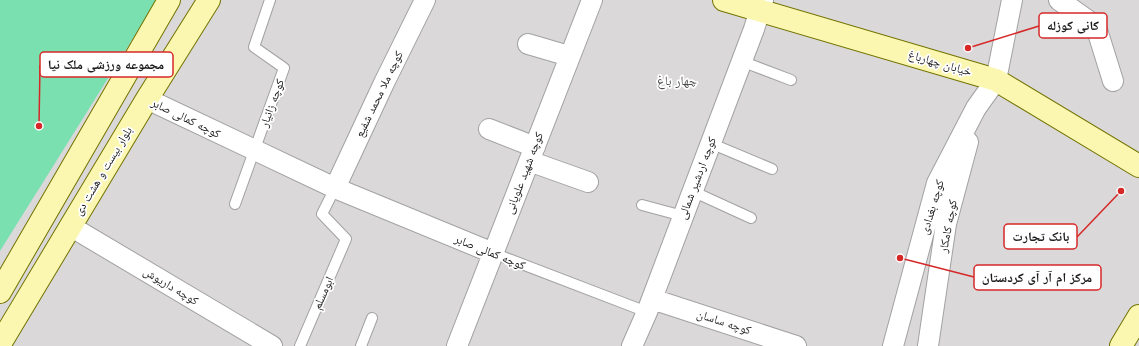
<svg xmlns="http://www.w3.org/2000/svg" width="1139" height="346" font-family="Jost,'Noto Naskh Arabic',sans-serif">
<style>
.residential{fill:#dad8d8}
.pitch{fill:#7be0af}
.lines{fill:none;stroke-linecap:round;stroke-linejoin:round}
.service-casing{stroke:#a2a2a2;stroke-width:12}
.minor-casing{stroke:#a2a2a2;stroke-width:22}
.secondary-casing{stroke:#727301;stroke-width:24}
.service{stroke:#fff;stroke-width:10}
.minor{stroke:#fff;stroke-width:20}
.secondary{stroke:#fbf7b1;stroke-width:22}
.labels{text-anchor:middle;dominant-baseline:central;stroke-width:3.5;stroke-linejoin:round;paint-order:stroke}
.street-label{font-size:12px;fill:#1b1b1b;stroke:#fff}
.neighbourhood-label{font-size:13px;fill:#4e4e4e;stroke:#fff}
.leader{fill:none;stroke:#d62828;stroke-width:1.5}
.callout-dot{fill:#d62828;stroke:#fff;stroke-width:1.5}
.callout{fill:#fff;stroke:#d62828;stroke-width:1.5}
.callout-label{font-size:13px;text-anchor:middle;font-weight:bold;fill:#1b1b1b}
</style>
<rect width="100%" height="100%" fill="#ede8e0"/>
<!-- residential -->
<path class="residential" d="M 0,0 L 1139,0 L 1139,346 L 0,346 Z"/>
<!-- pitch -->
<path class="pitch" d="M 0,0 L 157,0 L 0,251 Z"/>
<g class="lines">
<defs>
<path id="service" d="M 741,61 L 791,80
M 710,143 L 772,169
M 692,191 L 751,218
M 235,204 L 284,68 L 254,47 L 270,0
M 642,205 L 683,216
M 493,253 L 647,312
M 300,346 L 346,239 L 322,214 L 335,188
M 361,346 L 372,318"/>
<path id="minor" d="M 1059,0 L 1090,22 L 1098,33 L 1113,81
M 528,44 L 569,56
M 147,99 L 335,188 L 493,253
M 489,129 L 535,147
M 529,161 L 588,182
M 335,188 L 384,83 L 425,0
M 70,226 L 272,346
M 652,299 L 796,346
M 457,346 L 592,0
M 632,346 L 647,312 L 754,29 L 763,0
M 893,346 L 937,183 L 976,108 L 996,80 L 1012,0
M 928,346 L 946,224 L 968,142"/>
<path id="secondary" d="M 724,0 L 996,80 L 1139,166
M 0,292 L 169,0
M 0,344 L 147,99 L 209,0
M 1121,346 L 1139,316"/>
</defs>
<!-- service casing -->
<use href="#service" class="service-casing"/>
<!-- minor casing -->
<use href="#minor" class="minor-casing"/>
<!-- secondary casing -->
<use href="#secondary" class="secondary-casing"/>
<!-- service -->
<use href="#service" class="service"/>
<!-- minor -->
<use href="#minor" class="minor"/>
<!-- secondary -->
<use href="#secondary" class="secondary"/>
</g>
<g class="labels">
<!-- street labels -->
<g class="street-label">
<text transform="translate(940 63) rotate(16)">خیابان چهارباغ</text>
<text transform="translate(379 94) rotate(-64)">کوچه ملا محمد شفیع</text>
<text transform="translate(272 103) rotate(-70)">کوچه زانیار</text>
<text transform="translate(186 118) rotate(26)">کوچه کمالی صابر</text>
<text transform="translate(103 171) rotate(-59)">بلوار بیست و هشت دی</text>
<text transform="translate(524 173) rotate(-69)">کوچه شهید علویانی</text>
<text transform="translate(697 178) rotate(-69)">کوچه اردشیر شمالی</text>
<text transform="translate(932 207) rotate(-73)">کوچه بغدادی</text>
<text transform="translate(948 226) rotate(-79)">کوچه کامکار</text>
<text transform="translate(490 252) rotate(22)">کوچه کمالی صابر</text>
<text transform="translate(171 286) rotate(31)">کوچه داریوش</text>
<text transform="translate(323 293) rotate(-66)">ابومسلم</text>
<text transform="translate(724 322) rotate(18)">کوچه ساسان</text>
</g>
<!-- neighbourhood labels -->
<g class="neighbourhood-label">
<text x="677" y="80">چهار باغ</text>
</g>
</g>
<!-- callouts -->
<path class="leader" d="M968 48L1039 26M39 126L40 65M1121 191L1077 237M900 258L974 277"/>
<g class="callout-dot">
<circle cx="968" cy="48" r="4"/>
<circle cx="39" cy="126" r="4"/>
<circle cx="1121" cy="191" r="4"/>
<circle cx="900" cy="258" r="4"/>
</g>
<g class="callout">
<rect x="1039" y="13" width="68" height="25" rx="4"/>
<rect x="40" y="52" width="133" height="25" rx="4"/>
<rect x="1004" y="224" width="73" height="25" rx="4"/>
<rect x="974" y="265" width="127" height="25" rx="4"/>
</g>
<g class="callout-label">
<text x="1073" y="30">کانی کوزله</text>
<text x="106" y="69">مجموعه ورزشی ملک نیا</text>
<text x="1041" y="241">بانک تجارت</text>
<text x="1037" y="282">مرکز ام آر آی کردستان</text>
</g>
</svg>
